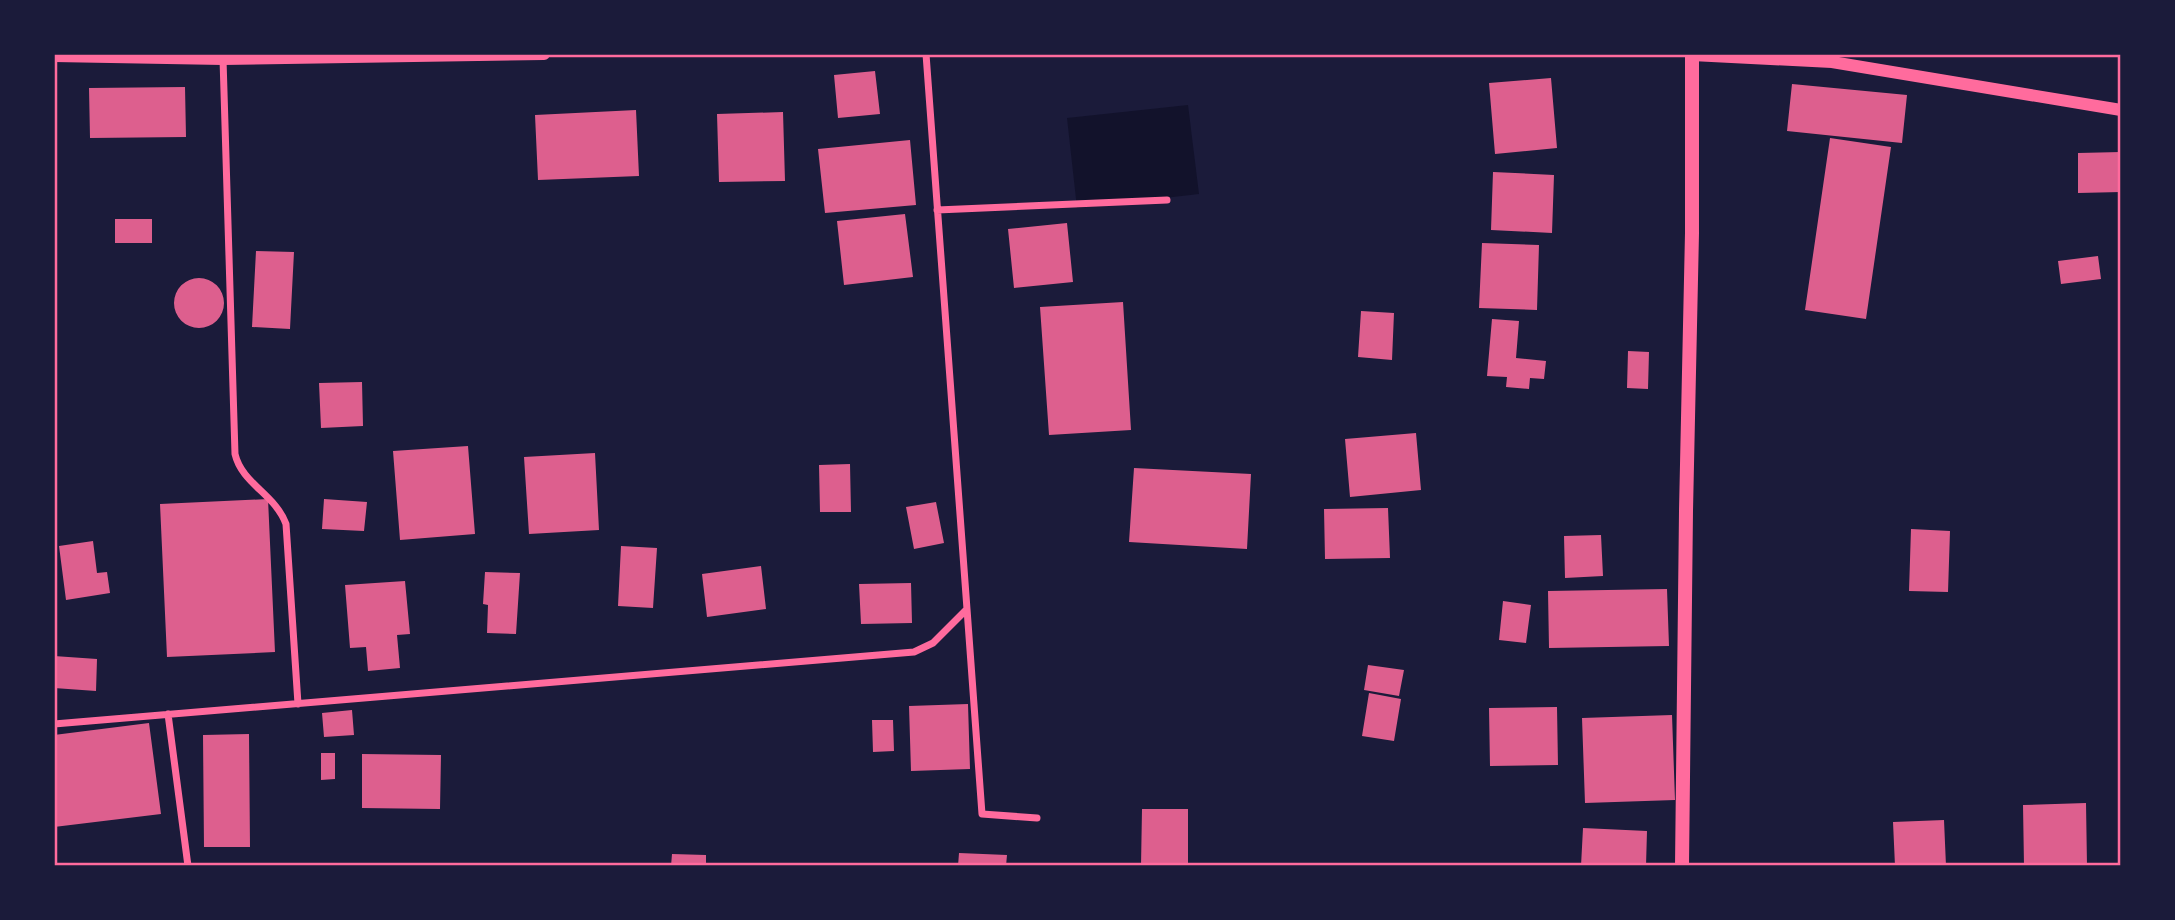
<svg xmlns="http://www.w3.org/2000/svg" width="2175" height="920" font-family="'Varela Round',sans-serif">
<style>
.water{fill:#12122b}
.building{fill:#dd5f8e}
.lines{fill:none;stroke-linecap:round;stroke-linejoin:round}
.minor{stroke:#ff6b9d;stroke-width:7}
.tertiary{stroke:#ff6b9d;stroke-width:12}
.secondary{stroke:#ff6b9d;stroke-width:14}
.neatline{fill:none;stroke:#ff6b9d;stroke-width:2.5}
</style>
<rect width="100%" height="100%" fill="#1b1b3a"/>
<!-- water -->
<path class="water" d="M 1188,105 L 1199,194 L 1077,208 L 1067,118 Z"/>
<!-- building -->
<path class="building" d="M 875,71 L 880,114 L 838,118 L 834,75 Z
M 1551,78 L 1557,148 L 1495,154 L 1489,83 Z
M 1792,84 L 1907,95 L 1902,143 L 1787,131 Z
M 185,87 L 186,137 L 90,138 L 89,88 Z
M 636,110 L 639,176 L 538,180 L 535,115 Z
M 783,112 L 785,181 L 719,182 L 717,114 Z
M 1830,138 L 1891,147 L 1866,319 L 1805,310 Z
M 910,140 L 916,205 L 825,213 L 818,149 Z
M 2121,152 L 2121,192 L 2078,193 L 2078,153 Z
M 1493,172 L 1554,175 L 1552,233 L 1491,230 Z
M 905,214 L 913,277 L 844,285 L 837,221 Z
M 115,219 L 152,219 L 152,243 L 115,243 Z
M 1067,223 L 1073,282 L 1014,288 L 1008,229 Z
M 1482,243 L 1539,245 L 1537,310 L 1479,308 Z
M 256,251 L 294,252 L 290,329 L 252,327 Z
M 2098,256 L 2101,279 L 2061,284 L 2058,261 Z
M174 303a25 25 0 1 1 50 0a25 25 0 1 1-50 0Z
M 1123,302 L 1131,430 L 1049,435 L 1040,307 Z
M 1361,311 L 1394,313 L 1392,360 L 1358,357 Z
M 1492,319 L 1519,321 L 1516,358 L 1546,361 L 1544,379 L 1530,378 L 1529,389 L 1506,387 L 1507,377 L 1487,376 Z
M 1628,351 L 1649,352 L 1648,389 L 1627,388 Z
M 362,382 L 363,426 L 321,428 L 319,383 Z
M 1416,433 L 1421,490 L 1350,497 L 1345,439 Z
M 468,446 L 475,534 L 400,540 L 393,451 Z
M 595,453 L 599,530 L 529,534 L 524,457 Z
M 850,464 L 851,512 L 820,512 L 819,465 Z
M 1134,468 L 1251,474 L 1247,549 L 1129,542 Z
M 268,499 L 275,652 L 167,657 L 160,504 Z
M 324,499 L 367,502 L 364,531 L 322,529 Z
M 936,502 L 944,543 L 914,549 L 906,507 Z
M 1388,508 L 1390,558 L 1325,559 L 1324,509 Z
M 1911,529 L 1950,531 L 1948,592 L 1909,591 Z
M 1601,535 L 1603,576 L 1565,578 L 1564,536 Z
M 93,541 L 97,573 L 107,572 L 110,593 L 66,600 L 59,546 Z
M 621,546 L 657,548 L 653,608 L 618,606 Z
M 761,566 L 766,609 L 707,617 L 702,574 Z
M 485,572 L 520,573 L 516,634 L 487,633 L 488,605 L 483,604 Z
M 405,581 L 410,634 L 397,635 L 400,668 L 368,671 L 366,647 L 350,648 L 345,585 Z
M 911,583 L 912,623 L 861,624 L 859,584 Z
M 1667,589 L 1669,646 L 1549,648 L 1548,591 Z
M 1503,601 L 1531,605 L 1526,643 L 1499,640 Z
M 54,656 L 97,659 L 96,691 L 54,688 Z
M 1368,665 L 1404,670 L 1399,696 L 1364,690 Z
M 1369,693 L 1401,699 L 1394,741 L 1362,736 Z
M 968,704 L 970,769 L 911,771 L 909,706 Z
M 1557,707 L 1558,765 L 1490,766 L 1489,708 Z
M 352,710 L 354,735 L 324,737 L 322,713 Z
M 1672,715 L 1675,800 L 1585,803 L 1582,718 Z
M 872,720 L 893,720 L 894,751 L 873,752 Z
M 149,723 L 161,814 L 54,827 L 54,735 Z
M 249,734 L 250,847 L 204,847 L 203,735 Z
M 321,753 L 335,753 L 335,779 L 321,780 Z
M 362,754 L 441,755 L 440,809 L 362,808 Z
M 2086,803 L 2087,866 L 2024,866 L 2023,805 Z
M 1142,809 L 1188,809 L 1188,866 L 1141,866 Z
M 1944,820 L 1946,866 L 1895,866 L 1893,822 Z
M 1583,828 L 1647,831 L 1646,866 L 1581,866 Z
M 959,853 L 1007,855 L 1006,866 L 958,866 Z
M 672,854 L 706,855 L 706,866 L 671,866 Z"/>
<g class="lines">
<!-- minor -->
<path class="minor" d="M 223,59 L 235,454 C 242,484 275,494 286,524 L 298,704
M 937,210 L 1167,200
M 967,609 L 982,814 L 1037,818
M 168,714 L 188,866
M 54,724 L 914,652 L 933,643 L 967,609 L 926,54"/>
<!-- tertiary -->
<path class="tertiary" d="M 1692,55 L 1832,62 L 2121,110
M 54,56 L 223,59 L 544,54"/>
<!-- secondary -->
<path class="secondary" d="M 1682,866 L 1686,511 L 1692,233 L 1692,54"/>
</g>
<!-- border -->
<rect width="2175" height="920" fill="none" stroke="#1b1b3a" stroke-width="112"/>
<rect x="56" y="56" width="2063" height="808" class="neatline"/>
</svg>
